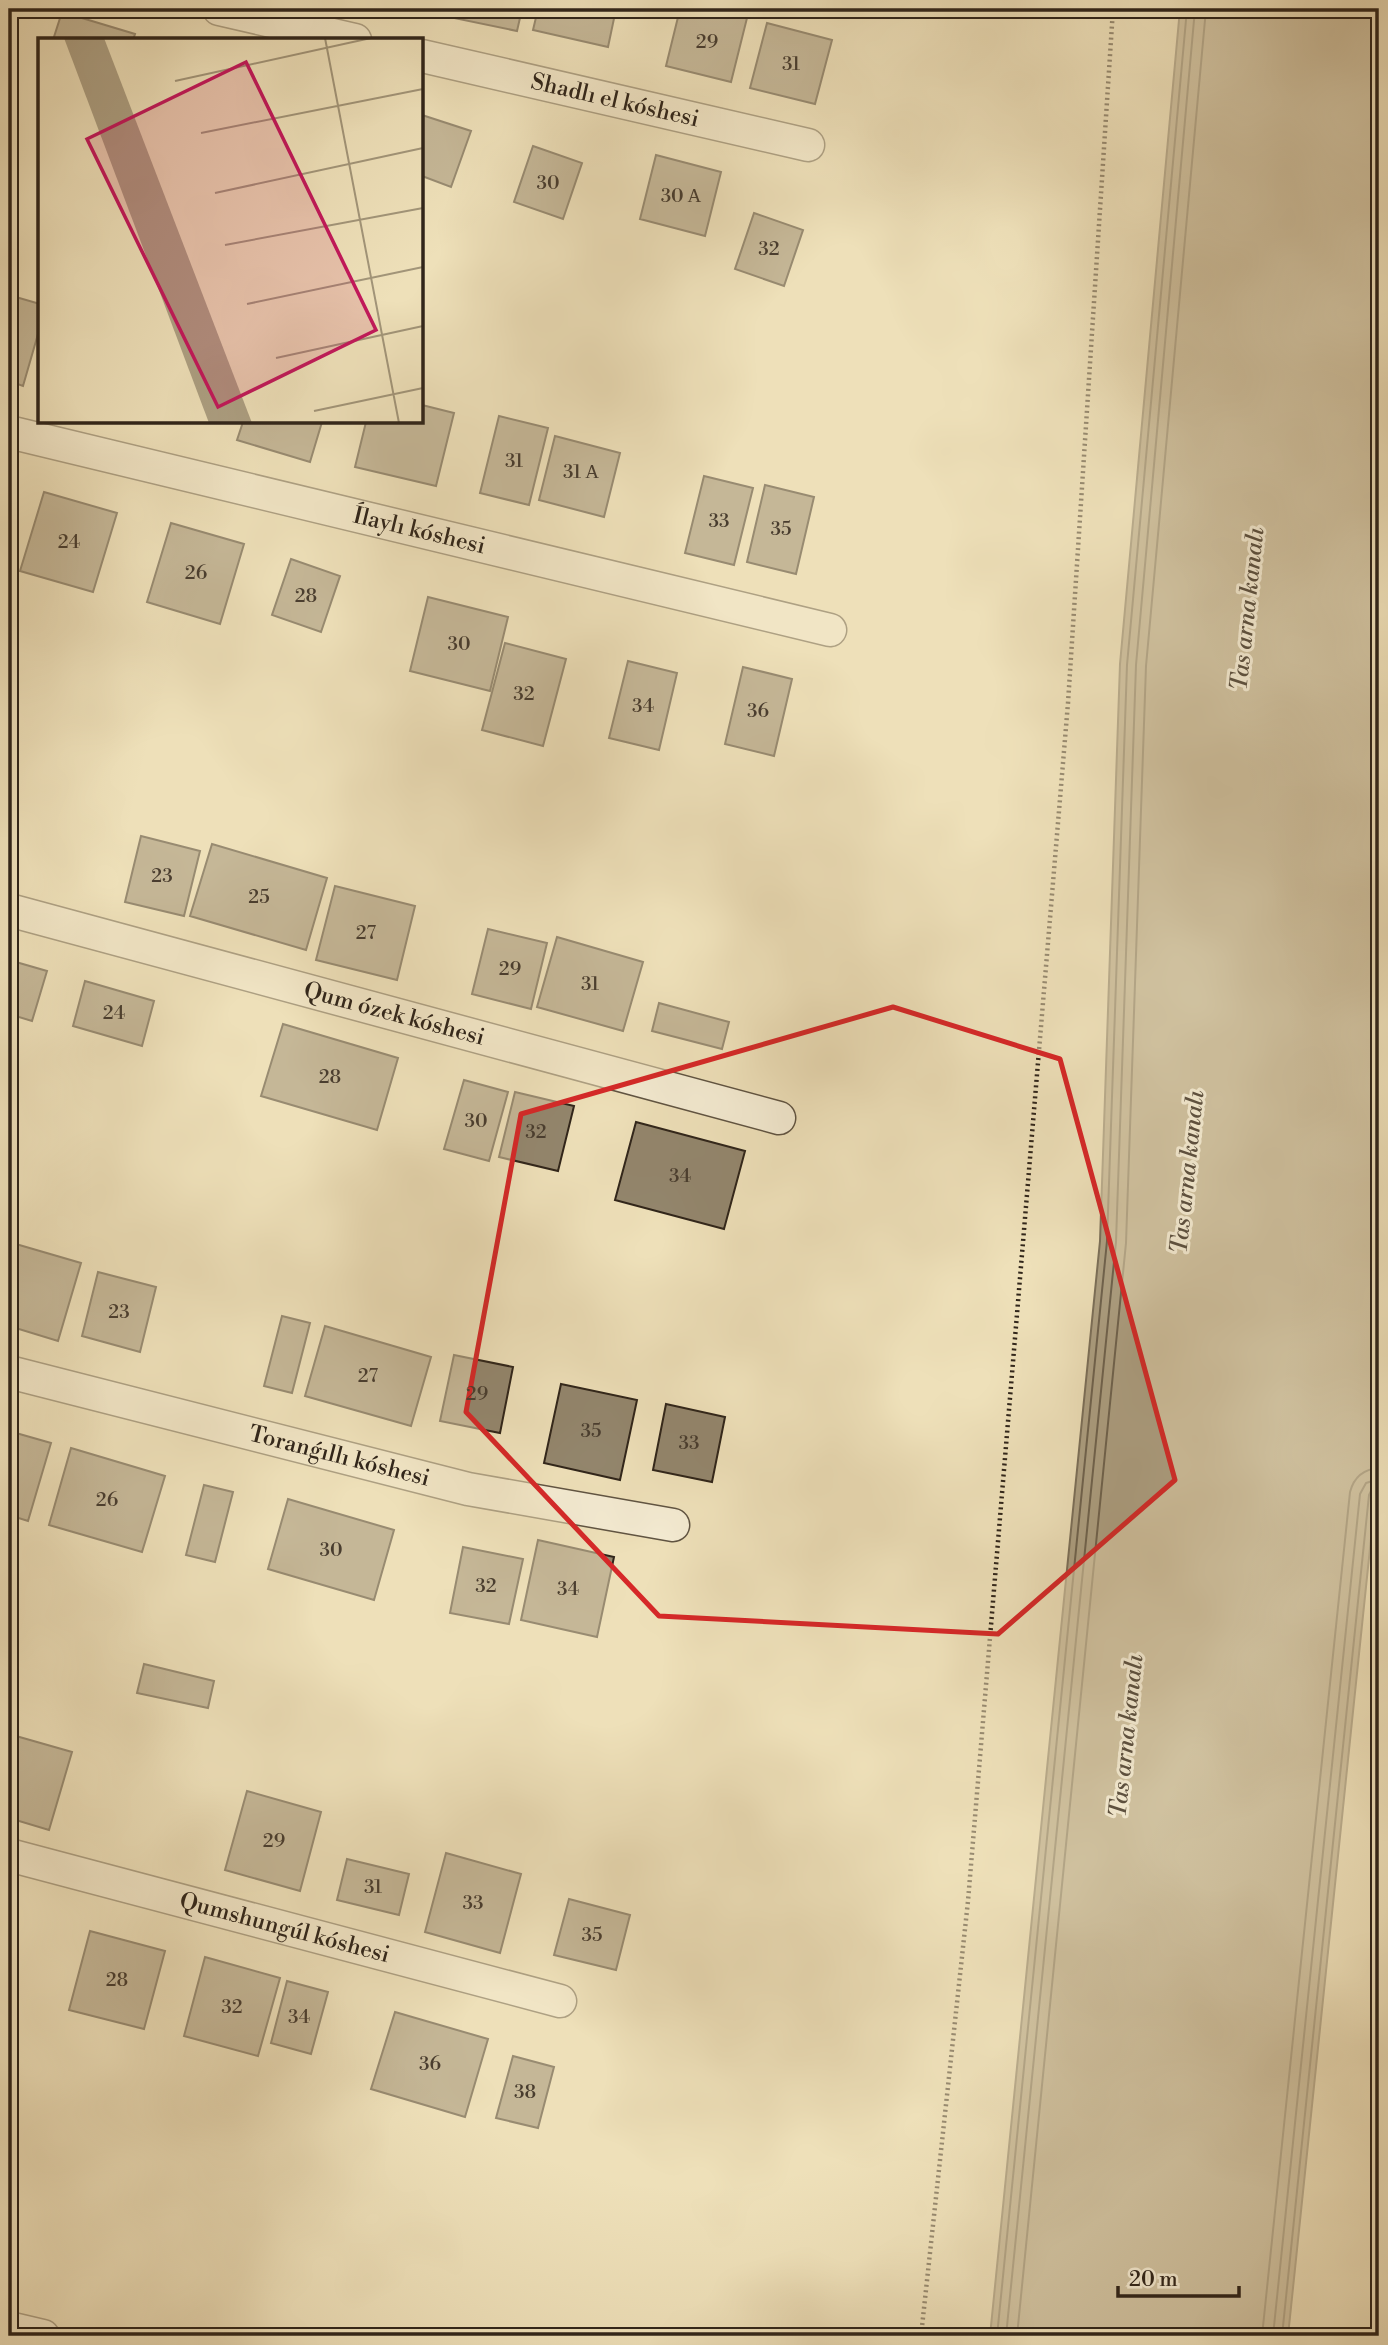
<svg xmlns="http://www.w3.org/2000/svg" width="1388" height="2345" font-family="'Libre Bodoni',serif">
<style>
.water{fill:#ada083;stroke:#7b6f59;stroke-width:2}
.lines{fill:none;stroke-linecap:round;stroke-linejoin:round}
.shore{stroke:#6e624e;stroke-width:2}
.building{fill:#93866d;stroke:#30251a;stroke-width:2}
.minor-casing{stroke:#605442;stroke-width:35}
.path{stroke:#30251a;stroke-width:4.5;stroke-dasharray:2 3.5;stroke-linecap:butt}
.minor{stroke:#f4ebd2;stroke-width:32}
.marked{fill:none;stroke:#d62828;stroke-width:5;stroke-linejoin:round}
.labels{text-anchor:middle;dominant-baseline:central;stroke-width:6;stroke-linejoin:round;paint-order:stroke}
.number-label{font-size:19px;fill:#493d2f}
.street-label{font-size:23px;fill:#30251a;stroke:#f4ebd2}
.water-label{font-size:24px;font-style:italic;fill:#5c503f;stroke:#f4ebd2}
.inset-road{fill:none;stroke:#a29579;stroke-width:2}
.view{fill:#c2185b;fill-opacity:0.15;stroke:#c2185b;stroke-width:3.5}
.inset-edge{fill:none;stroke:#30251a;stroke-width:3.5}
</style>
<rect width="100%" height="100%" fill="#eee0b9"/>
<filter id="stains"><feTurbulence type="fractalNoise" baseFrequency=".00286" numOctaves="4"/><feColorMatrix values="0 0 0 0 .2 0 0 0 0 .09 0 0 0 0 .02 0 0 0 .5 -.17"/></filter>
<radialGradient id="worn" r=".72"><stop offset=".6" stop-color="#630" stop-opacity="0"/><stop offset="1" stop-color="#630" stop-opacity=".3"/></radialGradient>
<!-- water -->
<path class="water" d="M 1180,9 L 1379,9 L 1379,1462 L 1288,2336 L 990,2336 L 1100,1241 L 1120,664 Z"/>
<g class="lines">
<!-- shore -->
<path class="shore" d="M 997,2336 L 1107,1241 L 1127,665 L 1187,9
M 1006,2336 L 1116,1242 L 1136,665 L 1195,9
M 1017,2336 L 1126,1243 L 1146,666 L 1206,9
M 1262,2336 L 1350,1492 C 1354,1477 1364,1469 1379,1468
M 1273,2336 L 1360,1494 L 1366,1483 L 1379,1479
M 1282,2336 L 1369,1495 L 1372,1489 L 1379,1488"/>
</g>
<!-- building -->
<path class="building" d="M 420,9 L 522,9 L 517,31 L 420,11 Z
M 538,9 L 616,9 L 608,47 L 533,30 Z
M 680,9 L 710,9 L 747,18 L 731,82 L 666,66 Z
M 62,12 L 135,34 L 133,40 L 53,40 Z
M 767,23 L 832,40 L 815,104 L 750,88 Z
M 422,115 L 471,131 L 451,187 L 422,176 Z
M 533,146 L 582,163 L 563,219 L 514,202 Z
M 656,155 L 721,172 L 705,236 L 640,219 Z
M 754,213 L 803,230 L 784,286 L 735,269 Z
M 9,295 L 40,304 L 40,327 L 23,386 L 9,381 Z
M 422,405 L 454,413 L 436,486 L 355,467 L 366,422 L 422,422 Z
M 499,416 L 548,428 L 529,505 L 480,493 Z
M 243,422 L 322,422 L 310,462 L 237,440 Z
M 555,436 L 620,453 L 604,517 L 539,500 Z
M 704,476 L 753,488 L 734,565 L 685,553 Z
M 765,485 L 814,497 L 796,574 L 747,562 Z
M 44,492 L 117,513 L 93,592 L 20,571 Z
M 171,523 L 244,544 L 220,624 L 147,602 Z
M 291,559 L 340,576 L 321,632 L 272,615 Z
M 428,597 L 508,617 L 490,691 L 410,671 Z
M 505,643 L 566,659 L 543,746 L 482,730 Z
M 628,661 L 677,673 L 659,750 L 609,738 Z
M 743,667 L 792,679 L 774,756 L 725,744 Z
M 141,836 L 200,851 L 184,916 L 125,902 Z
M 212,844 L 327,878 L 306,950 L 190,916 Z
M 335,886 L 415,906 L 397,980 L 316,960 Z
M 488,929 L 547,943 L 531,1009 L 472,994 Z
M 557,937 L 643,962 L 623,1031 L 537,1007 Z
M 9,960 L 47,971 L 32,1021 L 9,1014 Z
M 85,981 L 154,1001 L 142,1046 L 73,1026 Z
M 659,1003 L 729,1022 L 722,1049 L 652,1031 Z
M 283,1024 L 398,1058 L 377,1130 L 261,1096 Z
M 464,1080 L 508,1092 L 489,1161 L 444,1149 Z
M 515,1092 L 574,1106 L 558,1171 L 499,1157 Z
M 636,1122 L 745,1151 L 724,1229 L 615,1200 Z
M 9,1242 L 81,1263 L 58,1341 L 9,1326 Z
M 98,1272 L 156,1287 L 140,1352 L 82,1336 Z
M 282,1316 L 310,1323 L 292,1393 L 264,1386 Z
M 325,1326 L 431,1357 L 411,1426 L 305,1396 Z
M 454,1355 L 513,1367 L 500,1433 L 440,1421 Z
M 561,1384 L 637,1400 L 620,1480 L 544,1463 Z
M 666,1404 L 725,1417 L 712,1482 L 653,1470 Z
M 9,1431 L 51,1443 L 28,1521 L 9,1515 Z
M 71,1448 L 165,1476 L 142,1552 L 49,1525 Z
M 204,1485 L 233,1492 L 215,1562 L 186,1555 Z
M 288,1499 L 394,1530 L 374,1600 L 268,1569 Z
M 538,1540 L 614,1557 L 597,1637 L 521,1620 Z
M 463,1547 L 523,1559 L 509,1624 L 450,1613 Z
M 144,1664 L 214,1681 L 208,1708 L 137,1693 Z
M 9,1734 L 72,1752 L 49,1830 L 9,1818 Z
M 247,1791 L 321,1812 L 300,1891 L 225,1870 Z
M 446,1853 L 521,1874 L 500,1953 L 425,1932 Z
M 347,1859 L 409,1874 L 399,1915 L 337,1900 Z
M 569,1899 L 630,1915 L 616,1970 L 554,1955 Z
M 90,1931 L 165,1951 L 144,2029 L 69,2010 Z
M 205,1957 L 280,1978 L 258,2056 L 184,2036 Z
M 287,1981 L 328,1992 L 311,2054 L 271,2043 Z
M 395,2012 L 488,2039 L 465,2117 L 371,2089 Z
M 513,2056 L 554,2067 L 538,2128 L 496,2118 Z"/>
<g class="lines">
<defs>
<g id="minor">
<path d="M 219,9 L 355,40"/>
<path id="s1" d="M 422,56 L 808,145"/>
<path id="s2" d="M 9,432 L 830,630"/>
<path id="s3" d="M 9,910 L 779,1118"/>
<path id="s4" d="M 9,1372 L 468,1489 L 673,1525"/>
<path id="s5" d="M 9,1855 L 560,2001"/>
<path d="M 9,2328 L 43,2336"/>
</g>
</defs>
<!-- minor casing -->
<use href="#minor" class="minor-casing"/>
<!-- path -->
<path class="path" d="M 921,2336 L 968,1901 L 1068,703 L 1113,9"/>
<!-- minor -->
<use href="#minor" class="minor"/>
</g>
<!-- marked area -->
<path d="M0 0H1388V2345H0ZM 893,1007 L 1060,1059 L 1175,1480 L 998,1634 L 659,1616 L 466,1412 L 521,1114 Z" fill="#eee0b9" fill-opacity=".55" fill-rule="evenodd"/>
<path class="marked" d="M 893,1007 L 1060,1059 L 1175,1480 L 998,1634 L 659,1616 L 466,1412 L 521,1114 Z"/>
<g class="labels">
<!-- number labels -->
<g class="number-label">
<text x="707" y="42">29</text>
<text x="791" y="64">31</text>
<text x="548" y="183">30</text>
<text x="681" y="196">30 А</text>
<text x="769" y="249">32</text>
<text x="514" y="461">31</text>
<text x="581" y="472">31 А</text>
<text x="719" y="521">33</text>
<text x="781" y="529">35</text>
<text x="69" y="542">24</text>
<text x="196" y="573">26</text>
<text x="306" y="596">28</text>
<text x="459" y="644">30</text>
<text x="524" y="694">32</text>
<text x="643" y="706">34</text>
<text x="758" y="711">36</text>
<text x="162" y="876">23</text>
<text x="259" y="897">25</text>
<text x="366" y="933">27</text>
<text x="510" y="969">29</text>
<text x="590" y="984">31</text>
<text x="114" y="1013">24</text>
<text x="330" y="1077">28</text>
<text x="476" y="1121">30</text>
<text x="536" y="1132">32</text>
<text x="680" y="1176">34</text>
<text x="119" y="1312">23</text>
<text x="368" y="1376">27</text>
<text x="477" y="1394">29</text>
<text x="591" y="1431">35</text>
<text x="689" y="1443">33</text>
<text x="107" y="1500">26</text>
<text x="331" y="1550">30</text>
<text x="486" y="1586">32</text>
<text x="568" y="1589">34</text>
<text x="274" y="1841">29</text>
<text x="373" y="1887">31</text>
<text x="473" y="1903">33</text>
<text x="592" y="1935">35</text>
<text x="117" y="1980">28</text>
<text x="232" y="2007">32</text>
<text x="299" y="2017">34</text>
<text x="430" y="2064">36</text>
<text x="525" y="2092">38</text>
</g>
<!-- street labels -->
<g class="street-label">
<text stroke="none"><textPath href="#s1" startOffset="198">Shadlı el kóshesi</textPath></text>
<text stroke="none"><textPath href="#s2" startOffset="422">Ílaylı kóshesi</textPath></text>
<text stroke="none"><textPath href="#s3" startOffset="399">Qum ózek kóshesi</textPath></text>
<text stroke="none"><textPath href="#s4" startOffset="341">Toranǵıllı kóshesi</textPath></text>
<text stroke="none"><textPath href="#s5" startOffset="285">Qumshungúl kóshesi</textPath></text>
</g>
<!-- water labels -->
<g class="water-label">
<text transform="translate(1248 609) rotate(-84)">Tas arna kanalı</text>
<text transform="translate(1188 1172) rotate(-84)">Tas arna kanalı</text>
<text transform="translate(1127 1736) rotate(-84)">Tas arna kanalı</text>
</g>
</g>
<!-- overview -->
<g transform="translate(38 38)">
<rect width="385" height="385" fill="#eee0b9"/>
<path d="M 26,0 L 66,0 L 214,385 L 171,385 Z" fill="#ada083"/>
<path class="inset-road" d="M 287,0 L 361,385M 137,43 L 333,0M 163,95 L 385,51M 177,155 L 385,110M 187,207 L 385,170M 209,266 L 385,229M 238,320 L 385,288M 276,373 L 385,350"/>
<path class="view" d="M 208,24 L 338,292 L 180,369 L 49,101 Z"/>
<rect width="385" height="385" class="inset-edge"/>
</g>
<!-- margin -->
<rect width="1388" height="2345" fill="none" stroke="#eee0b9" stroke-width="35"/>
<rect x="10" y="10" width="1367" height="2324" fill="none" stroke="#30251a" stroke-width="3.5"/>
<rect x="18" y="18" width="1353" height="2310" fill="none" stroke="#30251a" stroke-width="2"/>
<!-- scale -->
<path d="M1118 2286v10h121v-10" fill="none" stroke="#30251a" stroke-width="3.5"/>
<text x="1129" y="2286" font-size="21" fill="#30251a" stroke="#f4ebd2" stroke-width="5" paint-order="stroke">20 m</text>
<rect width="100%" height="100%" filter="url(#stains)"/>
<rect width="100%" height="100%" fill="url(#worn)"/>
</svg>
